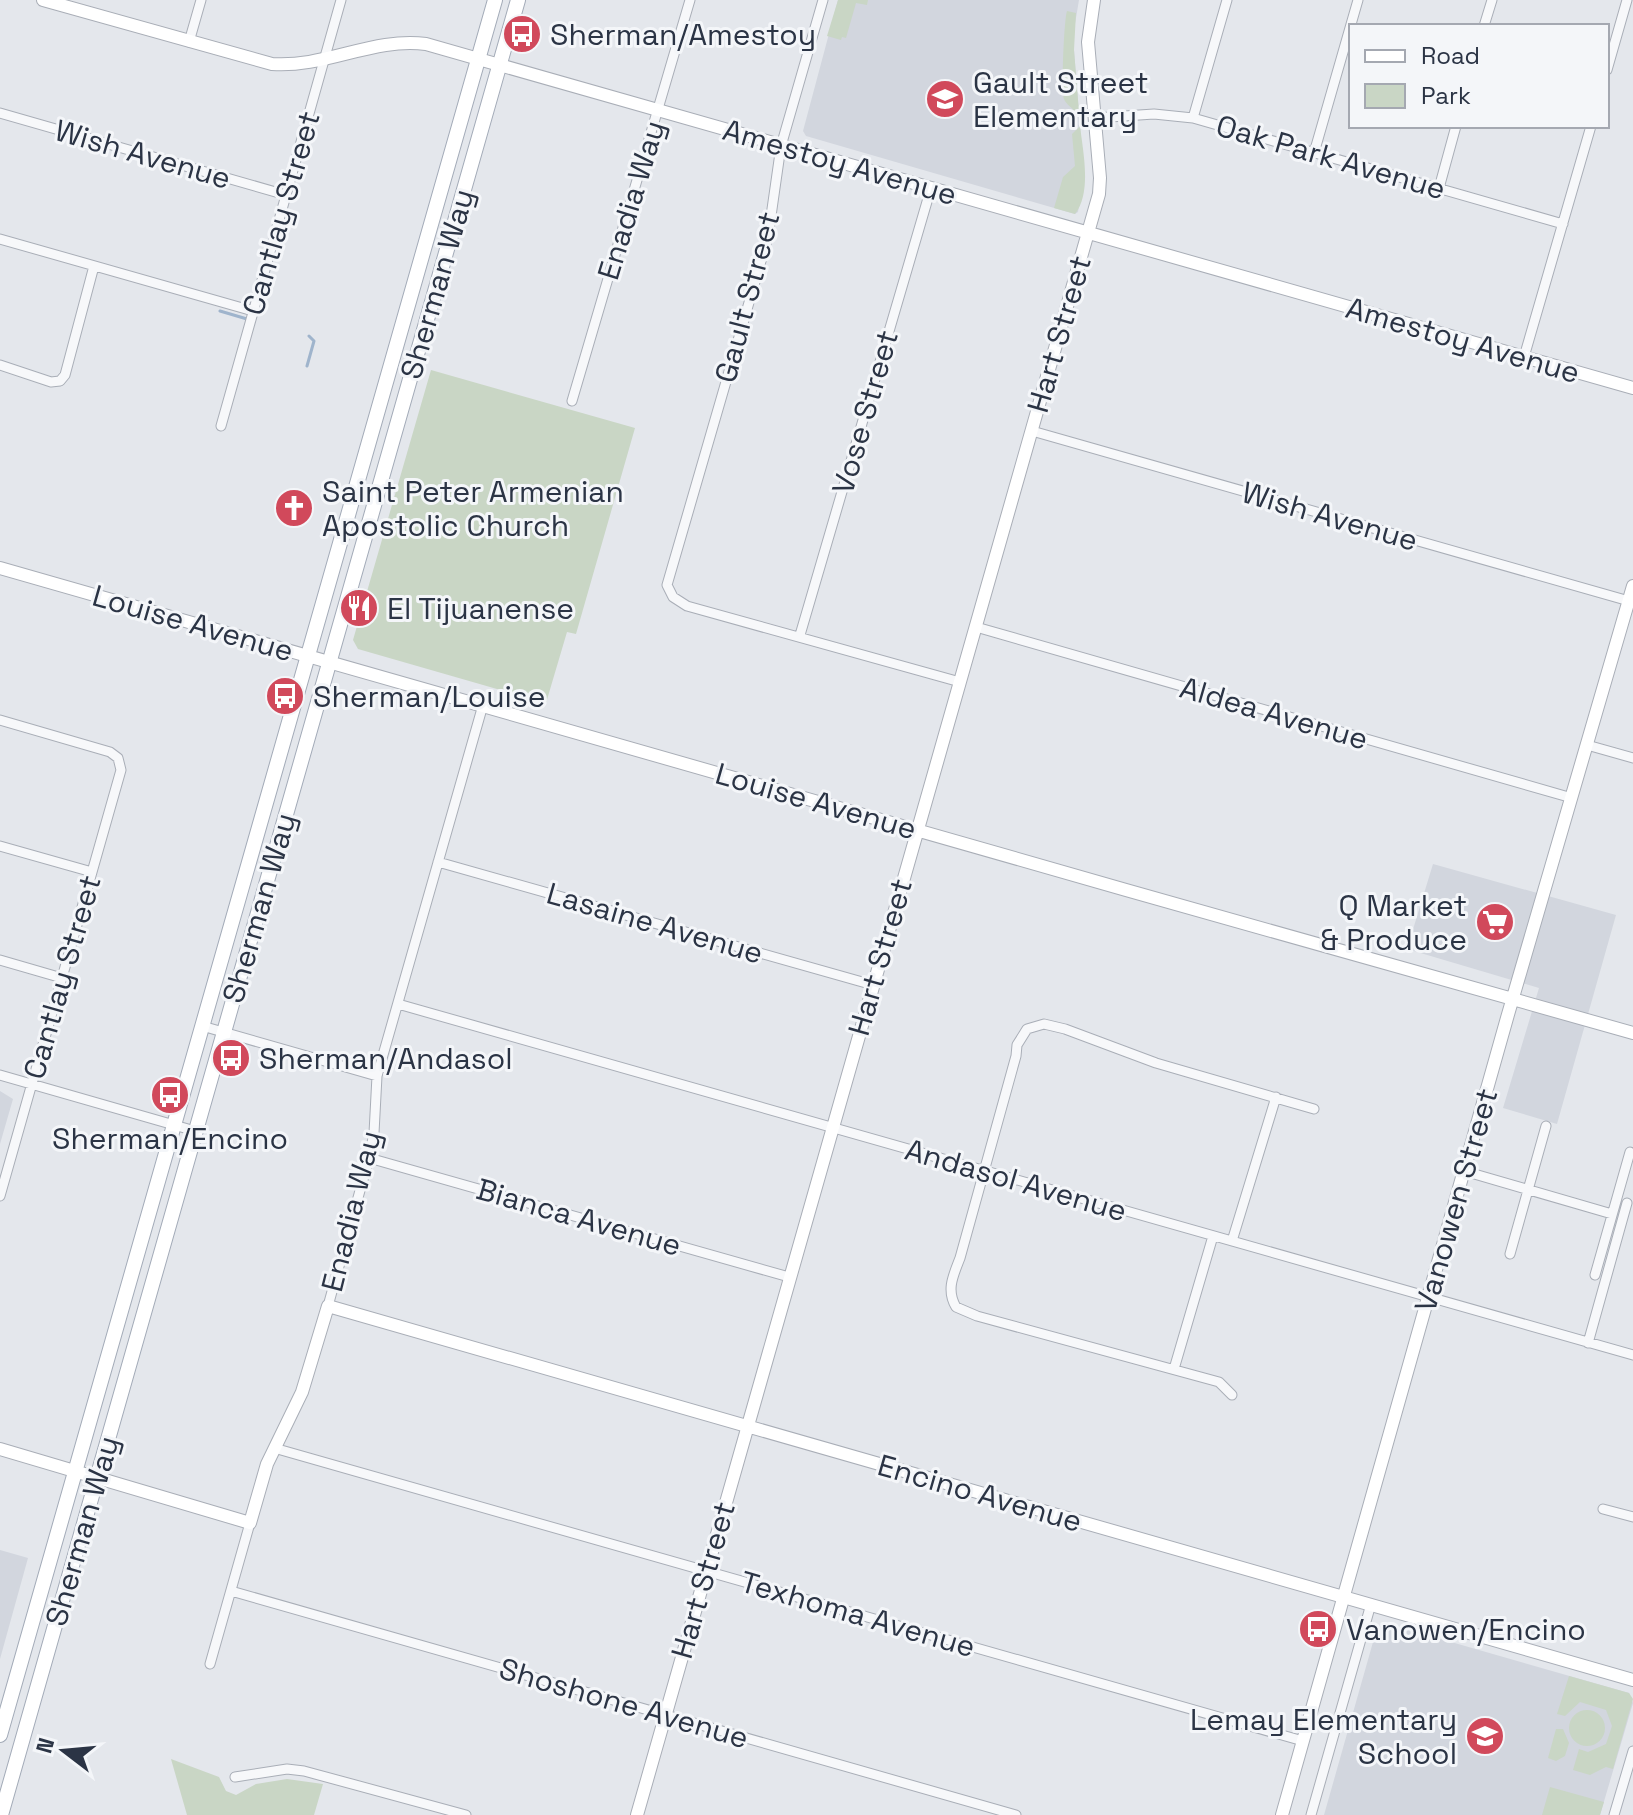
<svg xmlns="http://www.w3.org/2000/svg" width="1633" height="1815" font-family="'Space Grotesk',sans-serif">
<style>
.built{fill:#d2d6de}
.green{fill:#c9d6c5}
.lines{fill:none;stroke-linecap:round;stroke-linejoin:round}
.stream{stroke:#9fb4cc;stroke-width:3}
.street-casing{stroke:#a9aeb7;stroke-width:11}
.secondary-casing{stroke:#a9aeb7;stroke-width:14}
.primary-casing{stroke:#a3abb8;stroke-width:16}
.street{stroke:#f7f8fa;stroke-width:9}
.secondary{stroke:#fff;stroke-width:12}
.primary{stroke:#fff;stroke-width:14}
.labels{text-anchor:middle;dominant-baseline:central;stroke-width:6;stroke-linejoin:round;paint-order:stroke}
.poi-label{font-size:30px;fill:#2b3445;stroke:#f4f6f9;text-anchor:start}
.street-label{font-size:30px;fill:#2b3445;stroke:#f4f6f9}
</style>
<rect width="100%" height="100%" fill="#e4e7ec"/>
<!-- built -->
<path class="built" d="M 838,0 L 1079,0 L 1074,30 L 1074,50 L 1084,177 L 1078,212 L 1075,214 L 806,136 L 803,131 Z
M 1433,864 L 1616,915 L 1557,1124 L 1503,1108 L 1539,988 L 1407,949 Z
M 0,1091 L 13,1099 L 0,1144 Z
M 0,1550 L 28,1558 L 0,1659 Z
M 1385,1623 L 1629,1693 L 1633,1703 L 1600,1815 L 1324,1815 L 1377,1628 Z"/>
<!-- green -->
<path class="green" d="M 838,0 L 868,0 L 867,5 L 856,3 L 846,38 L 842,37 L 841,40 L 827,36 Z
M 1067,11 L 1076,13 L 1074,50 L 1079,112 L 1077,113 C 1073,109 1065,103 1064,99 C 1061,93 1064,19 1067,11 Z
M 1080,126 C 1083,152 1092,192 1075,214 L 1054,208 L 1063,177 L 1075,166 L 1072,134 Z
M 431,370 L 635,428 L 576,634 L 567,632 L 546,703 L 358,649 L 353,640 Z
M 1569,1676 L 1629,1693 L 1633,1699 L 1613,1769 L 1606,1767 L 1590,1775 L 1573,1770 L 1579,1749 L 1588,1752 L 1606,1744 L 1612,1726 L 1606,1710 L 1580,1702 L 1565,1716 L 1557,1714 Z
M1569 1728a18 18 0 1 1 36 0a18 18 0 1 1-36 0Z
M 1556,1729 L 1563,1729 L 1569,1743 L 1565,1756 L 1556,1761 L 1548,1758 Z
M 171,1759 L 219,1777 L 226,1791 L 236,1795 L 256,1784 L 287,1779 L 323,1784 L 314,1815 L 187,1815 Z
M 1550,1787 L 1604,1802 L 1600,1815 L 1542,1815 Z"/>
<g class="lines">
<!-- stream -->
<path class="stream" d="M 220,311 L 247,319
M 307,366 L 314,341 L 309,336"/>
<defs>
<path id="street" d="M 823,0 L 781,146 L 768,237 L 667,585 L 673,597 L 687,606 L 960,682
M 1484,26 L 1492,0
M 189,42 L 201,0
M 1607,70 L 1627,0
M 0,113 L 286,195
M 1095,118 L 1154,114 L 1193,118 L 1563,224
M 1193,118 L 1227,0
M 1314,153 L 1358,0
M 1439,188 L 1456,126
M 0,239 L 253,311
M 1524,357 L 1591,126
M 0,365 L 51,382 L 60,381 L 65,375 L 94,266
M 572,401 L 690,0
M 221,426 L 341,0
M 1032,431 L 1629,601
M 976,627 L 1572,798
M 800,635 L 931,188
M 0,720 L 110,752 L 118,758 L 121,770 L 0,1196
M 1587,745 L 1633,758
M 0,846 L 92,872
M 438,862 L 873,985
M 0,960 L 62,978
M 398,1004 L 1633,1355
M 202,1026 L 377,1076
M 0,1075 L 195,1131
M 369,1158 L 789,1277
M 1464,1171 L 1612,1214
M 1232,1241 L 1276,1097
M 1510,1254 L 1546,1126
M 1595,1275 L 1630,1152
M 328,1306 L 369,1158 L 374,1133 L 377,1076 L 483,705
M 1588,1343 L 1627,1203
M 1174,1369 L 1213,1236
M 1232,1395 L 1219,1382 L 977,1316 L 956,1307 C 946,1290 953,1276 960,1258 L 1016,1056 L 1017,1045 L 1027,1029 L 1044,1024 L 1065,1029 L 1156,1063 L 1314,1109
M 274,1448 L 1303,1741
M 1603,1509 L 1633,1517
M 231,1591 L 1016,1815
M 210,1664 L 250,1523
M 235,1777 L 287,1769 L 304,1771 L 466,1815
M 1311,1815 L 1371,1604
M 1614,1815 L 1633,1751"/>
<path id="secondary" d="M 43,0 L 272,64 C 325,68 373,37 426,44 L 1633,388
M 0,568 L 1126,890 L 1633,1033
M 0,1449 L 250,1523 L 267,1464 L 302,1392 L 328,1306 L 1633,1680
M 637,1815 L 1099,194 L 1100,178 L 1088,42 L 1094,0
M 1282,1815 L 1507,1018 L 1633,586"/>
<path id="primary" d="M 0,1735 L 495,0
M 1,1815 L 518,0"/>
</defs>
<!-- street casing -->
<use href="#street" class="street-casing"/>
<!-- secondary casing -->
<use href="#secondary" class="secondary-casing"/>
<!-- primary casing -->
<use href="#primary" class="primary-casing"/>
<!-- street -->
<use href="#street" class="street"/>
<!-- secondary -->
<use href="#secondary" class="secondary"/>
<!-- primary -->
<use href="#primary" class="primary"/>
</g>
<!-- icons -->
<defs>
<symbol id="bus-disc" viewBox="-11 -11 22 22"><circle r="9.5" fill="#d1495b" stroke="#f4f6f9"/><path d="M-5-6H5V4H4V6H2V4H-2V6H-4V4H-5ZM-3.5-4V0h7V-4ZM-3.5 1.2v1.5H-2V1.2ZM2 1.2v1.5H3.5V1.2Z" fill="#fff"/></symbol>
<symbol id="school-disc" viewBox="-11 -11 22 22"><circle r="9.5" fill="#d1495b" stroke="#f4f6f9"/><path d="M0-5L7-2L0 1L-7-2ZM-4 1L0 2.5L4 1V4Q0 6-4 4Z" fill="#fff"/></symbol>
<symbol id="church-disc" viewBox="-11 -11 22 22"><circle r="9.5" fill="#d1495b" stroke="#f4f6f9"/><path d="M-1.2-6h2.4v3.5h3.3v2.4h-3.3V6h-2.4V-.1h-3.3v-2.4h3.3Z" fill="#fff"/></symbol>
<symbol id="restaurant-disc" viewBox="-11 -11 22 22"><circle r="9.5" fill="#d1495b" stroke="#f4f6f9"/><path d="M-5-6h1v4h1v-4h1v4h1v-4h1v5L-1.5 .5V6h-2V.5L-5-1ZM5-6V6H3V1.5H1.5Q1.5-4 5-6Z" fill="#fff"/></symbol>
<symbol id="supermarket-disc" viewBox="-11 -11 22 22"><circle r="9.5" fill="#d1495b" stroke="#f4f6f9"/><path d="M-6-5.5h2.5l.6 2H6L4.5 2H-2.5L-4.4-4H-6ZM-1.5 3.2a1.3 1.3 0 1 0 .1 0ZM3 3.2a1.3 1.3 0 1 0 .1 0Z" fill="#fff"/></symbol>
</defs>
<g fill-rule="evenodd">
<use href="#bus-disc" x="500" y="12" width="44" height="44"/>
<use href="#school-disc" x="923" y="77" width="44" height="44"/>
<use href="#church-disc" x="272" y="486" width="44" height="44"/>
<use href="#restaurant-disc" x="337" y="586" width="44" height="44"/>
<use href="#bus-disc" x="263" y="674" width="44" height="44"/>
<use href="#supermarket-disc" x="1473" y="900" width="44" height="44"/>
<use href="#bus-disc" x="209" y="1036" width="44" height="44"/>
<use href="#bus-disc" x="148" y="1073" width="44" height="44"/>
<use href="#bus-disc" x="1296" y="1607" width="44" height="44"/>
<use href="#school-disc" x="1463" y="1714" width="44" height="44"/>
</g>
<g class="labels">
<!-- poi labels -->
<g class="poi-label">
<text x="550" y="34">Sherman/Amestoy</text>
<text x="973" y="82">Gault Street<tspan x="973" dy="34">Elementary</tspan></text>
<text x="322" y="491">Saint Peter Armenian<tspan x="322" dy="34">Apostolic Church</tspan></text>
<text x="387" y="608">El Tijuanense</text>
<text x="313" y="696">Sherman/Louise</text>
<text x="1467" y="905" text-anchor="end">Q Market<tspan x="1467" dy="34">&amp; Produce</tspan></text>
<text x="259" y="1058">Sherman/Andasol</text>
<text x="170" y="1138" text-anchor="middle">Sherman/Encino</text>
<text x="1346" y="1629">Vanowen/Encino</text>
<text x="1457" y="1719" text-anchor="end">Lemay Elementary<tspan x="1457" dy="34">School</tspan></text>
</g>
<!-- street labels -->
<g class="street-label">
<text transform="translate(143 154) rotate(16)">Wish Avenue</text>
<text transform="translate(1331 157) rotate(16)">Oak Park Avenue</text>
<text transform="translate(840 162) rotate(16)">Amestoy Avenue</text>
<text transform="translate(631 200) rotate(-73)">Enadia Way</text>
<text transform="translate(281 213) rotate(-74)">Cantlay Street</text>
<text transform="translate(437 284) rotate(-74)">Sherman Way</text>
<text transform="translate(747 297) rotate(-75)">Gault Street</text>
<text transform="translate(1059 334) rotate(-74)">Hart Street</text>
<text transform="translate(1463 340) rotate(16)">Amestoy Avenue</text>
<text transform="translate(865 412) rotate(-74)">Vose Street</text>
<text transform="translate(1330 516) rotate(16)">Wish Avenue</text>
<text transform="translate(193 623) rotate(16)">Louise Avenue</text>
<text transform="translate(1274 713) rotate(16)">Aldea Avenue</text>
<text transform="translate(816 801) rotate(16)">Louise Avenue</text>
<text transform="translate(259 908) rotate(-74)">Sherman Way</text>
<text transform="translate(655 923) rotate(16)">Lasaine Avenue</text>
<text transform="translate(880 957) rotate(-74)">Hart Street</text>
<text transform="translate(62 977) rotate(-74)">Cantlay Street</text>
<text transform="translate(1016 1180) rotate(16)">Andasol Avenue</text>
<text transform="translate(1456 1200) rotate(-74)">Vanowen Street</text>
<text transform="translate(351 1211) rotate(-76)">Enadia Way</text>
<text transform="translate(579 1217) rotate(16)">Bianca Avenue</text>
<text transform="translate(980 1493) rotate(16)">Encino Avenue</text>
<text transform="translate(82 1531) rotate(-74)">Sherman Way</text>
<text transform="translate(703 1580) rotate(-74)">Hart Street</text>
<text transform="translate(858 1614) rotate(16)">Texhoma Avenue</text>
<text transform="translate(624 1703) rotate(16)">Shoshone Avenue</text>
</g>
</g>
<!-- legend -->
<rect x="1349" y="24" width="260" height="104" fill="#f4f6f9" stroke="#a4a8b1" stroke-width="2"/>
<rect x="1365" y="50" width="40" height="12" fill="#ffffff" stroke="#a4a8b1" stroke-width="2"/>
<text x="1421" y="64" font-size="24" fill="#2b3445">Road</text>
<rect x="1365" y="84" width="40" height="24" fill="#c9d6c5" stroke="#a4a8b1" stroke-width="2"/>
<text x="1421" y="104" font-size="24" fill="#2b3445">Park</text>
<!-- north arrow -->
<g transform="translate(64 1751) rotate(286)" stroke="#f4f6f9" stroke-width="6" paint-order="stroke">
<path d="M0-6L14 30L0 20L-14 30Z" fill="#2b3445"/>
<text y="-12" font-size="22" font-weight="bold" text-anchor="middle" fill="#2b3445">N</text>
</g>
</svg>
